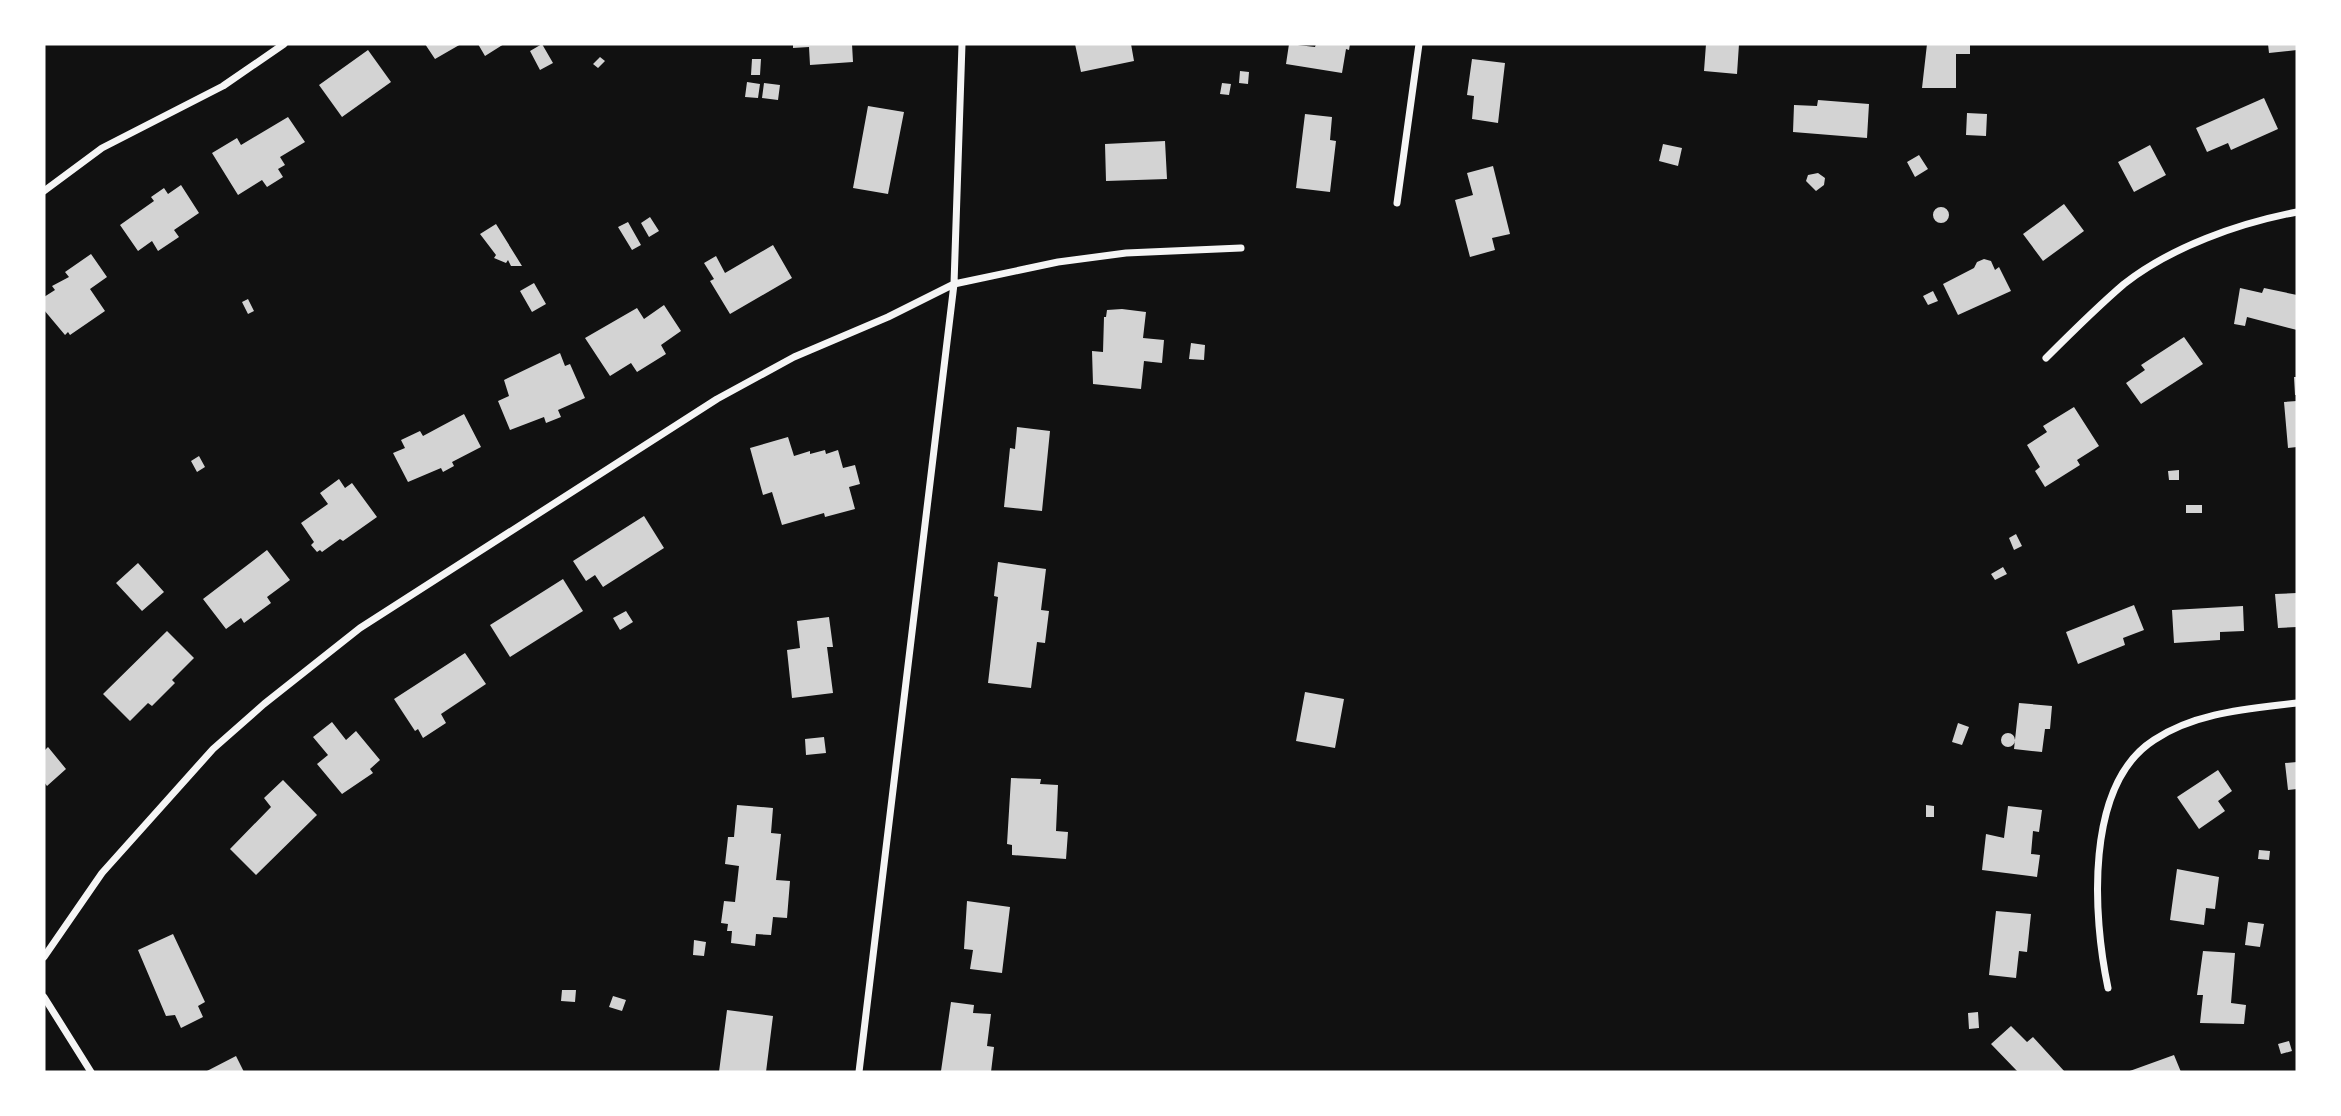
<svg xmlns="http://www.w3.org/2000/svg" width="2341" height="1116" font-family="'PT Sans',sans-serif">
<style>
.building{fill:#d3d3d3}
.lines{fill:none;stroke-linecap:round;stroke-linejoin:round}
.minor{stroke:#f5f5f5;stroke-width:7}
</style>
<rect width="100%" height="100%" fill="#111"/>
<!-- building -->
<path class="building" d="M 425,44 L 461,44 L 435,59 Z
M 478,44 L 504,44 L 485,56 Z
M 542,44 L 553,63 L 540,70 L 530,51 Z
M 793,44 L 852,44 L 853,62 L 810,65 L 809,47 L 793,48 Z
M 1075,44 L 1131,44 L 1134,61 L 1081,72 Z
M 1289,44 L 1315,47 L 1316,44 L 1350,44 L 1349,50 L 1346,49 L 1342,73 L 1286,64 Z
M 1706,44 L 1739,44 L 1737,74 L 1704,71 Z
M 1927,44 L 1970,44 L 1970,54 L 1956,54 L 1956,88 L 1922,88 Z
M 2268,44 L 2297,44 L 2297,50 L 2269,53 Z
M 368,50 L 391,82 L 342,117 L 319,85 Z
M 600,57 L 605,61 L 598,68 L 593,64 Z
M 752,59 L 761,59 L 760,75 L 751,75 Z
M 1472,59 L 1505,63 L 1498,123 L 1472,119 L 1474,96 L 1467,95 Z
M 1240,71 L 1249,72 L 1248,84 L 1239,83 Z
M 747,82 L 760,84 L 758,98 L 745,97 Z
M 764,83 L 780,85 L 778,100 L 762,98 Z
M 1222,83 L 1231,84 L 1229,95 L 1220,94 Z
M 2264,98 L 2278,129 L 2231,150 L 2228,143 L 2207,152 L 2196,128 Z
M 1818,100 L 1869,104 L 1867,138 L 1793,132 L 1794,105 L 1817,106 Z
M 868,106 L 904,112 L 888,194 L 853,188 Z
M 1967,113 L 1987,114 L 1986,136 L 1966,135 Z
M 1305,114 L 1332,117 L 1330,140 L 1336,141 L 1330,192 L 1296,188 Z
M 288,117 L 305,142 L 280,157 L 285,165 L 278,169 L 283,177 L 267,187 L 262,180 L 238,195 L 212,153 L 237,138 L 241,145 Z
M 1165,141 L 1167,179 L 1106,181 L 1105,144 Z
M 1663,144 L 1682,148 L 1678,166 L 1659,161 Z
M 2150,145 L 2166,175 L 2134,192 L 2118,162 Z
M 1919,155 L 1928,169 L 1915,177 L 1907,162 Z
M 1493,166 L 1510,234 L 1492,238 L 1495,250 L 1470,257 L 1455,200 L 1473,195 L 1467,173 Z
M 1818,173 L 1825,178 L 1824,185 L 1816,191 L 1806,181 L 1808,175 Z
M 181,185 L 199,213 L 174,230 L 179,237 L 158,251 L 152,241 L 138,251 L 120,225 L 154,201 L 151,197 L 164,188 L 168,194 Z
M 2064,204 L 2084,231 L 2043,261 L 2023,234 Z
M1933 215a8 8 0 1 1 16 0a8 8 0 1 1-16 0Z
M 650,217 L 659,231 L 649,237 L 641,223 Z
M 628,222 L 641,245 L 632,250 L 618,227 Z
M 496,224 L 522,266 L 511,266 L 508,260 L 506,263 L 494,258 L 496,255 L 480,234 Z
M 773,245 L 792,278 L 730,314 L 710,281 L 714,279 L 704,263 L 716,256 L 725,273 Z
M 91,254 L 107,277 L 90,289 L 105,311 L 70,335 L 68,332 L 65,335 L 44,310 L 44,297 L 55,290 L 52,286 L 69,277 L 65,272 Z
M 1984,259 L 1991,261 L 1995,270 L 1999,267 L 2011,291 L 1958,315 L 1943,284 L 1974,268 L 1977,262 Z
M 534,283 L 546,304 L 532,312 L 520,291 Z
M 2240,288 L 2262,293 L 2264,288 L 2297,295 L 2297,330 L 2247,317 L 2245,326 L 2234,324 Z
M 1933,291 L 1938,301 L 1928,305 L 1923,296 Z
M 248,299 L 254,311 L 248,314 L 242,302 Z
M 664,305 L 681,331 L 661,345 L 666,354 L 637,372 L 631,363 L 610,376 L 585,338 L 637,308 L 644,319 Z
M 1122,309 L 1146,312 L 1143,338 L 1164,340 L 1162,363 L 1144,361 L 1141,389 L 1093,384 L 1092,351 L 1103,352 L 1104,317 L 1106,317 L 1107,310 Z
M 2184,337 L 2203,364 L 2141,404 L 2126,383 L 2145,370 L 2141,365 Z
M 1191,343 L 1205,345 L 1204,360 L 1189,359 Z
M 560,353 L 565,366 L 570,364 L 585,398 L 558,410 L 561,417 L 546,423 L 544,417 L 510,430 L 498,401 L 509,396 L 504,380 Z
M 2294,377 L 2297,377 L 2297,395 L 2295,395 Z
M 2297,401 L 2297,447 L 2288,448 L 2284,402 Z
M 2074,407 L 2099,446 L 2077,460 L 2080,465 L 2045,487 L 2035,471 L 2040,467 L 2027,445 L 2047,432 L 2043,426 Z
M 464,414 L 481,447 L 452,462 L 454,466 L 443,472 L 441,468 L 408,482 L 393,453 L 405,448 L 401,440 L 420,431 L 423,436 Z
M 1017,427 L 1050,431 L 1042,511 L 1004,507 L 1010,448 L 1015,449 Z
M 788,437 L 794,456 L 810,451 L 810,454 L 825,450 L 826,454 L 838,450 L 843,468 L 855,465 L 860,484 L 849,487 L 855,509 L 825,517 L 824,513 L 782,525 L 772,492 L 763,495 L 750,448 Z
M 199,456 L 205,467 L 197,472 L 191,461 Z
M 2179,470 L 2179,480 L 2169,480 L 2168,471 Z
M 339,479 L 345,488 L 352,483 L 377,517 L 343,541 L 340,539 L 322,552 L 320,550 L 317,552 L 311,545 L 314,542 L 301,523 L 328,504 L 320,493 Z
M 2186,505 L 2202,505 L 2202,513 L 2186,513 Z
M 644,516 L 664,548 L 603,587 L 595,575 L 586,581 L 573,561 Z
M 2016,534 L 2022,546 L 2014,550 L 2009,538 Z
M 267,550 L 290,580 L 267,597 L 271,603 L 244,623 L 241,618 L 226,629 L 203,599 Z
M 998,562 L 1046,569 L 1041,610 L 1049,611 L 1045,643 L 1037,642 L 1031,688 L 988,683 L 998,597 L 994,596 Z
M 138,563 L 164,592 L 142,611 L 116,583 Z
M 2003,567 L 2007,574 L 1995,580 L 1991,574 Z
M 563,579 L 583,611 L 510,657 L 490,625 Z
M 2297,593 L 2297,627 L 2278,628 L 2275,594 Z
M 2134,605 L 2144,630 L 2123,638 L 2125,645 L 2078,664 L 2066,632 Z
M 2243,606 L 2244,631 L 2220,632 L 2220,640 L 2174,643 L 2172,610 Z
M 626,611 L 633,622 L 620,630 L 613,618 Z
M 829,617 L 833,647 L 827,647 L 833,693 L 792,698 L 787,650 L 800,648 L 797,621 Z
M 167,631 L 194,658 L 172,680 L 175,683 L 152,706 L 148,703 L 130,721 L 103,694 Z
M 465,653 L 486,684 L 441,714 L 446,723 L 423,738 L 418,729 L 415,731 L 394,699 Z
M 1305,692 L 1344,699 L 1335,748 L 1296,741 Z
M 2019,703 L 2052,706 L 2050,729 L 2045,729 L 2042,752 L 2014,749 Z
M 332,722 L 346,740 L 356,731 L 380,760 L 370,769 L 373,773 L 342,794 L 317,764 L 328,755 L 313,737 Z
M 1958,723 L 1969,727 L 1962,745 L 1952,742 Z
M2001 740a7 7 0 1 1 14 0a7 7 0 1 1-14 0Z
M 824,737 L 826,753 L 806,755 L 805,739 Z
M 48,747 L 66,769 L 47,786 L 44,782 L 44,751 Z
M 2297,762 L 2297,789 L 2288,790 L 2285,763 Z
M 2218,770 L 2232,791 L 2218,801 L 2225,811 L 2199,829 L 2177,797 Z
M 1011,778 L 1041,779 L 1040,784 L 1058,785 L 1056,831 L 1068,832 L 1066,859 L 1012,855 L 1012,845 L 1007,844 Z
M 283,780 L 317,815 L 256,875 L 230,849 L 271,807 L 264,798 Z
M 737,805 L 773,808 L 771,833 L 781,834 L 776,880 L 790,881 L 787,918 L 773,917 L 771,935 L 756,934 L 755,946 L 731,943 L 732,931 L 727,931 L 728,924 L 721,923 L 724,901 L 735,902 L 739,866 L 725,864 L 728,837 L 734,837 Z
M 1926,805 L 1934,806 L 1934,817 L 1926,817 Z
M 2008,806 L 2042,810 L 2039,832 L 2033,831 L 2031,854 L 2040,855 L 2037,877 L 1982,870 L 1986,834 L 2004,838 Z
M 2259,850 L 2270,851 L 2269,860 L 2258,859 Z
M 2177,869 L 2219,877 L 2215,909 L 2206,908 L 2204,925 L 2170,920 Z
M 967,901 L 1010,907 L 1002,973 L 970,969 L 973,950 L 964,949 Z
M 1996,911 L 2031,914 L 2027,952 L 2019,951 L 2016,978 L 1989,975 Z
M 2248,922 L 2264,924 L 2260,947 L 2245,945 Z
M 173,934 L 205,1002 L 198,1006 L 203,1017 L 181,1028 L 175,1015 L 166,1016 L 138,950 Z
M 694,940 L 706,942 L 704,956 L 693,955 Z
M 2203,951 L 2235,953 L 2231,1003 L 2246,1005 L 2244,1024 L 2200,1023 L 2203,995 L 2197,995 Z
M 562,990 L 576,990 L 575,1002 L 561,1001 Z
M 613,996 L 626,1000 L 622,1011 L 609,1007 Z
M 951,1002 L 974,1005 L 973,1013 L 991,1014 L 987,1046 L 994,1047 L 991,1072 L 941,1071 Z
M 727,1010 L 773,1016 L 766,1072 L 719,1072 Z
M 1978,1012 L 1979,1028 L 1969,1029 L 1968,1013 Z
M 2011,1026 L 2027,1042 L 2033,1037 L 2065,1072 L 2018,1072 L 1991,1044 Z
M 2289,1041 L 2292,1051 L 2281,1054 L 2278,1044 Z
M 2174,1055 L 2181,1072 L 2127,1072 Z
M 236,1056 L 244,1072 L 205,1072 Z"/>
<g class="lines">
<!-- minor -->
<path class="minor" d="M 44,191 L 102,148 L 223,86 L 284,44
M 1397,203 L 1419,44
M 2046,358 C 2071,333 2097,307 2124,284 C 2171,247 2239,223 2297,212
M 44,957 L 102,873 L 213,749 L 264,704 L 360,628 L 717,399 L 794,357 L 888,317 L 954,284 L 1058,262 L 1126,253 L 1241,248
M 2108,988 C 2093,917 2084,785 2154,740 C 2196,712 2249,709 2297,703
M 44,997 L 91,1072
M 859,1072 L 954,284 L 962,44"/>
</g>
<!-- border -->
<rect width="2341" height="1116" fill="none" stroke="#ffffff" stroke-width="91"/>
</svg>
